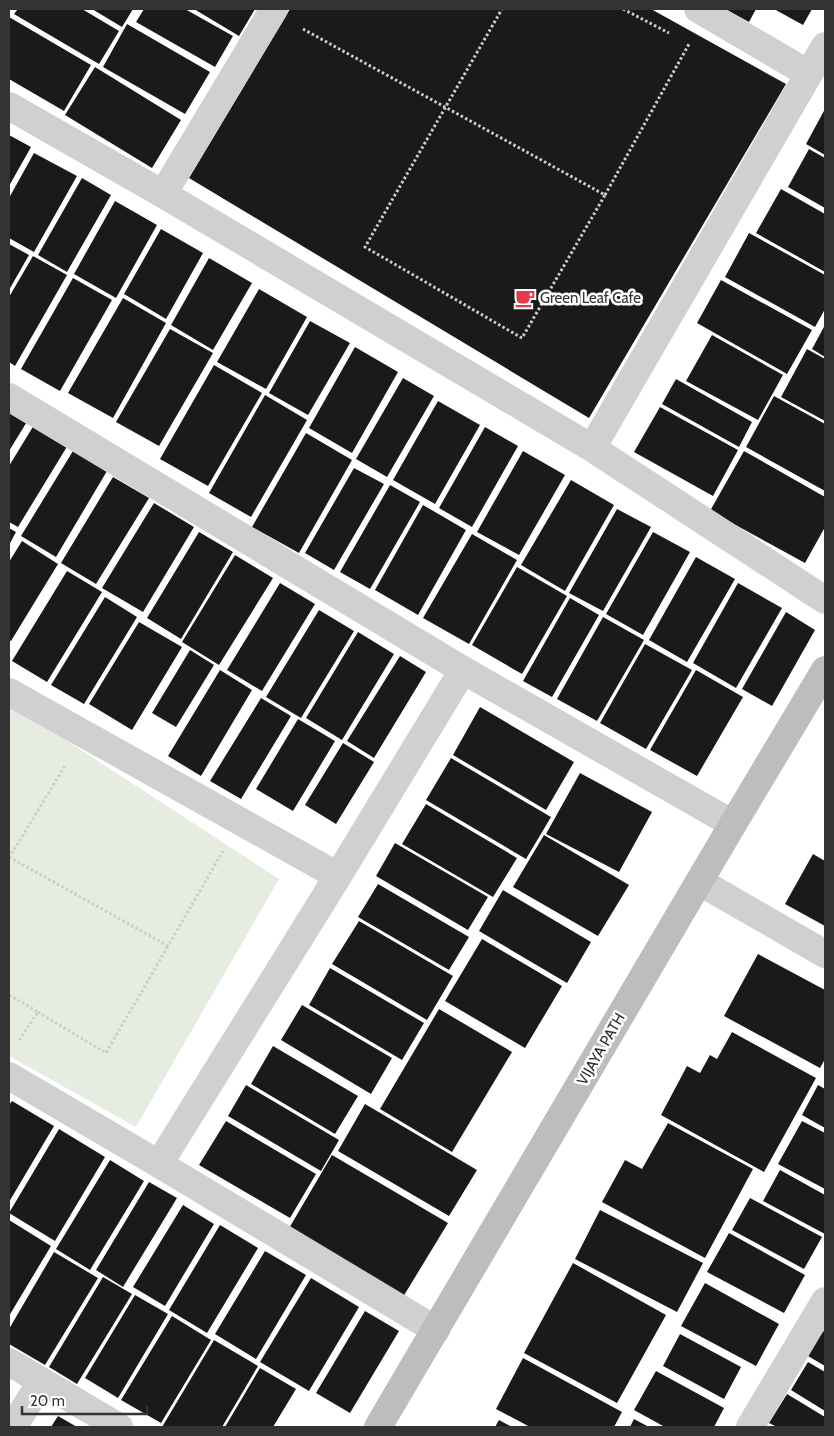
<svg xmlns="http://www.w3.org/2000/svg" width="834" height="1436" font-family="Cabin,sans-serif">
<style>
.green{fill:#e6ecdf}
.building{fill:#1a1a1a}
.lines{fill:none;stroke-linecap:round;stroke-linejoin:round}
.path{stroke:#cdcdcd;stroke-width:3;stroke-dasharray:2.5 2.5;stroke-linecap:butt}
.street{stroke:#d0d0d0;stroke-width:28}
.secondary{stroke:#bdbdbd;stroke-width:28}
.labels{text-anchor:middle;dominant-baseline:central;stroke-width:5;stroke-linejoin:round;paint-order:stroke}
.poi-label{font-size:15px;fill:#333;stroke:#fff;text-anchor:start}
.street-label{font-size:15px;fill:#333;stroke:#fff}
</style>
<rect width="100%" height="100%" fill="#fff"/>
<!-- green -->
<path class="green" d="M 9,703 L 279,879 L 136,1127 L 9,1056 Z"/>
<!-- building -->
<path class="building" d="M 18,9 L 82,9 L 119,31 L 99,64 L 14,14 Z
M 92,9 L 133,9 L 122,27 Z
M 144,9 L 185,9 L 233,36 L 215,67 L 136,22 Z
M 194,9 L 255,9 L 239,36 Z
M 290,9 L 651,9 L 786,84 L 589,418 L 189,178 Z
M 725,9 L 756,9 L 749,22 Z
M 774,9 L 812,9 L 803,25 Z
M 9,17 L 91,65 L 64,111 L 9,79 Z
M 127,24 L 210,72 L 185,114 L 103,67 Z
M 95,67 L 181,120 L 152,168 L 65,115 Z
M 825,109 L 825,155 L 806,144 Z
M 9,135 L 31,147 L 9,186 Z
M 809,149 L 825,158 L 825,208 L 788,187 Z
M 34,153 L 77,176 L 34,252 L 9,238 L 9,198 Z
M 82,178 L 111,195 L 67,272 L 38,255 Z
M 781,189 L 825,214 L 825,272 L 756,233 Z
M 115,201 L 157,225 L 116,298 L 74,274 Z
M 161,229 L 203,253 L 166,319 L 124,294 Z
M 749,233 L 825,275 L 825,309 L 815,327 L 725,277 Z
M 9,244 L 29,255 L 9,290 Z
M 33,256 L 67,275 L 15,366 L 9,362 L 9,297 Z
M 209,258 L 252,283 L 213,350 L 171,325 Z
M 73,278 L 112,300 L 60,391 L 21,369 Z
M 721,280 L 812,330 L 787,374 L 697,323 Z
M 259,289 L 307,317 L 266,389 L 217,362 Z
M 123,298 L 166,323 L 113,418 L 68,393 Z
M 310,321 L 350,343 L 308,415 L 269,393 Z
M 825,325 L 825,357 L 812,349 Z
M 170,329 L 213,353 L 159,446 L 116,422 Z
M 712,335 L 783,375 L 758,420 L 686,381 Z
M 355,347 L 398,372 L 352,453 L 309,428 Z
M 807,349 L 825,359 L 825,421 L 781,397 Z
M 214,365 L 262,393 L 208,486 L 160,459 Z
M 403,378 L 434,396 L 387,477 L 356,459 Z
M 676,379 L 752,422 L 739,447 L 662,404 Z
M 265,395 L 307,420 L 251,517 L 209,493 Z
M 774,396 L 825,424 L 825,491 L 746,447 Z
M 438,401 L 480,425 L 435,504 L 393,480 Z
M 660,407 L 738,450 L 713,496 L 634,452 Z
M 9,409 L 28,420 L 9,451 Z
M 34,425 L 68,445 L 18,527 L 9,522 L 9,466 Z
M 485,427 L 518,446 L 472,527 L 439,508 Z
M 306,433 L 352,460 L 299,553 L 252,527 Z
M 73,451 L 107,471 L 56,557 L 21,536 Z
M 523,451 L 565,475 L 519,555 L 477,532 Z
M 744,451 L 825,497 L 825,527 L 805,563 L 710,511 Z
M 354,468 L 384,484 L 334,570 L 305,553 Z
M 113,477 L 149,498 L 96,584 L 61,563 Z
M 571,480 L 614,505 L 565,591 L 521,565 Z
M 390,485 L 420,502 L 370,589 L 340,572 Z
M 154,503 L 194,527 L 143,612 L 102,588 Z
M 423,505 L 466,530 L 418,615 L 375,590 Z
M 617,509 L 651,527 L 603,611 L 569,593 Z
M 9,528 L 16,532 L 9,545 Z
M 199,532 L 233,552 L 181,639 L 147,618 Z
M 653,532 L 690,552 L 643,635 L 606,614 Z
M 472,534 L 517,560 L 469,644 L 423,618 Z
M 22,541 L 58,564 L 11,641 L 9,640 L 9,562 Z
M 235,555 L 273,578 L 219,665 L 182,642 Z
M 696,557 L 735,579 L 687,662 L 649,640 Z
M 517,567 L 567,596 L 522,674 L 472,645 Z
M 67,571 L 102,592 L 47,682 L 12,661 Z
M 280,583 L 315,604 L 262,691 L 227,670 Z
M 738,583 L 782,608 L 736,688 L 693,663 Z
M 105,597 L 137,617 L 84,704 L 51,685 Z
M 570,598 L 599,615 L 552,697 L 523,681 Z
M 319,610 L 354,631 L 301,718 L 266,697 Z
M 786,612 L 815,630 L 772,706 L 742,689 Z
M 603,617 L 644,640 L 597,721 L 557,699 Z
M 139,622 L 182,647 L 132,730 L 89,704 Z
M 358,632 L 394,654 L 342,740 L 306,718 Z
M 645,644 L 692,670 L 646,749 L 600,723 Z
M 190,650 L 214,665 L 176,727 L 152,713 Z
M 400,656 L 426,672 L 374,758 L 347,741 Z
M 220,670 L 252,690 L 201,776 L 168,756 Z
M 696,670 L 743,697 L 697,776 L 650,750 Z
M 261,698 L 291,716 L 241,799 L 210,781 Z
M 480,707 L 574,762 L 546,810 L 453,755 Z
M 298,719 L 335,741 L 293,811 L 256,789 Z
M 343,743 L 374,762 L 336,824 L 305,805 Z
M 451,758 L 551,817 L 526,859 L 426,800 Z
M 580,773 L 652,812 L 619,872 L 546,834 Z
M 426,804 L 517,858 L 493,897 L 402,844 Z
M 544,835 L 629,885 L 598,936 L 513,887 Z
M 395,843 L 488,897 L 468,930 L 376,876 Z
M 813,854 L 825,861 L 825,926 L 785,904 Z
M 378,884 L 469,937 L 449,970 L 358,917 Z
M 503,890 L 591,942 L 567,983 L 479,931 Z
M 359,921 L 453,976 L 427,1020 L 332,964 Z
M 482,939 L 562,986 L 525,1048 L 445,1001 Z
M 758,954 L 825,990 L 825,1059 L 820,1068 L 724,1016 Z
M 330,968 L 424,1023 L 402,1060 L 309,1005 Z
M 302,1005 L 392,1058 L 371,1094 L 281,1040 Z
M 439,1009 L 512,1052 L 452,1152 L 380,1109 Z
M 732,1032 L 816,1078 L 764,1172 L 661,1115 L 687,1066 L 700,1073 L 710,1055 L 717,1059 Z
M 273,1046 L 358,1096 L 335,1134 L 251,1084 Z
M 246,1085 L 339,1140 L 321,1171 L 228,1116 Z
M 818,1085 L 825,1089 L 825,1128 L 802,1115 Z
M 12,1101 L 54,1126 L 9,1202 L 9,1105 Z
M 365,1104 L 477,1170 L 449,1216 L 338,1151 Z
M 226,1121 L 316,1174 L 290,1218 L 199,1165 Z
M 802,1121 L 825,1133 L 825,1189 L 778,1164 Z
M 668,1123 L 753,1169 L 705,1258 L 602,1202 L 625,1160 L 642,1169 Z
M 59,1129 L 105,1157 L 55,1241 L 9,1213 Z
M 332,1155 L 448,1223 L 403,1297 L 288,1230 Z
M 110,1160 L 144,1181 L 90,1270 L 56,1249 Z
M 780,1170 L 825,1195 L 825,1234 L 763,1201 Z
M 149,1182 L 177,1198 L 123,1287 L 96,1270 Z
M 750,1198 L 822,1237 L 804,1269 L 732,1230 Z
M 183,1205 L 214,1224 L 165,1306 L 133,1287 Z
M 600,1210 L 703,1263 L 677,1312 L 575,1259 Z
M 9,1220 L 51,1246 L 9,1316 Z
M 220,1225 L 258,1248 L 207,1333 L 169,1310 Z
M 729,1233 L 805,1275 L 784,1313 L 707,1272 Z
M 265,1251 L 306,1275 L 256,1359 L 215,1334 Z
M 54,1252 L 98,1278 L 45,1365 L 9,1344 L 9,1329 Z
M 573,1263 L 666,1315 L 617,1403 L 524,1353 Z
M 103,1277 L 132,1294 L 77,1384 L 49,1367 Z
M 311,1278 L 359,1307 L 309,1391 L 260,1362 Z
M 705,1283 L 779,1324 L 756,1366 L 681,1326 Z
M 135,1295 L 168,1314 L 118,1398 L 85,1378 Z
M 365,1311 L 399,1331 L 350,1413 L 316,1393 Z
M 172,1316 L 211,1340 L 161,1423 L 121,1400 Z
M 823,1331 L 825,1332 L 825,1366 L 808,1356 Z
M 680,1334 L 741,1367 L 724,1399 L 663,1366 Z
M 214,1340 L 258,1366 L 222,1427 L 162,1427 Z
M 523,1358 L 622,1412 L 614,1427 L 530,1427 L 496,1409 Z
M 808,1362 L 825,1372 L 825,1411 L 791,1390 Z
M 260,1368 L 296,1389 L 273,1427 L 225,1427 Z
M 656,1371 L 724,1408 L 714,1427 L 665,1427 L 634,1410 Z
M 787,1394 L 825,1417 L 825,1427 L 777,1427 L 769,1423 Z
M 58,1416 L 77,1427 L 51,1427 Z
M 634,1419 L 649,1427 L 630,1427 Z
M 499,1420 L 512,1427 L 495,1427 Z"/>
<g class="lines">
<!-- path -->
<path class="path" d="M 623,9 L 669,33
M 303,29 L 605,195 L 522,338 L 365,247 L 502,9
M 605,195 L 689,44
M 9,857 L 168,946 L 223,851
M 9,858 L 66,764
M 9,995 L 38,1012 L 18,1042
M 38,1012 L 106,1053 L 168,946"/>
<!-- street -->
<path class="street" d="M 698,9 L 809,74
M 9,106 L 163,194 L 592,448 L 825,600
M 163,194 L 274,9
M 9,397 L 463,670
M 592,448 L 825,46
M 9,692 L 338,876 L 463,670 L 733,824
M 700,882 L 825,954
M 9,1076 L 159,1164 L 436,1330
M 159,1164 L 338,876
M 9,1362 L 119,1427
M 13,1427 L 41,1382
M 750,1427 L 825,1301"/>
<!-- secondary -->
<path class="secondary" d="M 378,1427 L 733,824 L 825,670"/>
</g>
<!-- icons -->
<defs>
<symbol id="cafe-bare" viewBox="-9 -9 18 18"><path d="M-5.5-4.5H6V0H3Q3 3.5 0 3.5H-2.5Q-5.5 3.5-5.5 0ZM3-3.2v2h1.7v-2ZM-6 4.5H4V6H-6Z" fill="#e63946" stroke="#fff" stroke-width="2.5" paint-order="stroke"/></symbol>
</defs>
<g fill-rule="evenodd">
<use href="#cafe-bare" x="511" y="284" width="28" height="28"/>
</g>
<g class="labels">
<!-- poi labels -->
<g class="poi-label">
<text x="540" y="298">Green Leaf Cafe</text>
</g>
<!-- street labels -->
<g class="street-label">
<text transform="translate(601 1049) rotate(-60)">VIJAYA PATH</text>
</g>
</g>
<!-- border -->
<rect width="834" height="1436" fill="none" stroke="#333333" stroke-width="20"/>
<!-- scale -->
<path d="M22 1406v8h125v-8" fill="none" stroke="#333333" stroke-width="2.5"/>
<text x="30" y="1406" font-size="15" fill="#333333" stroke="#ffffff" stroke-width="4" paint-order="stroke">20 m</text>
</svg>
